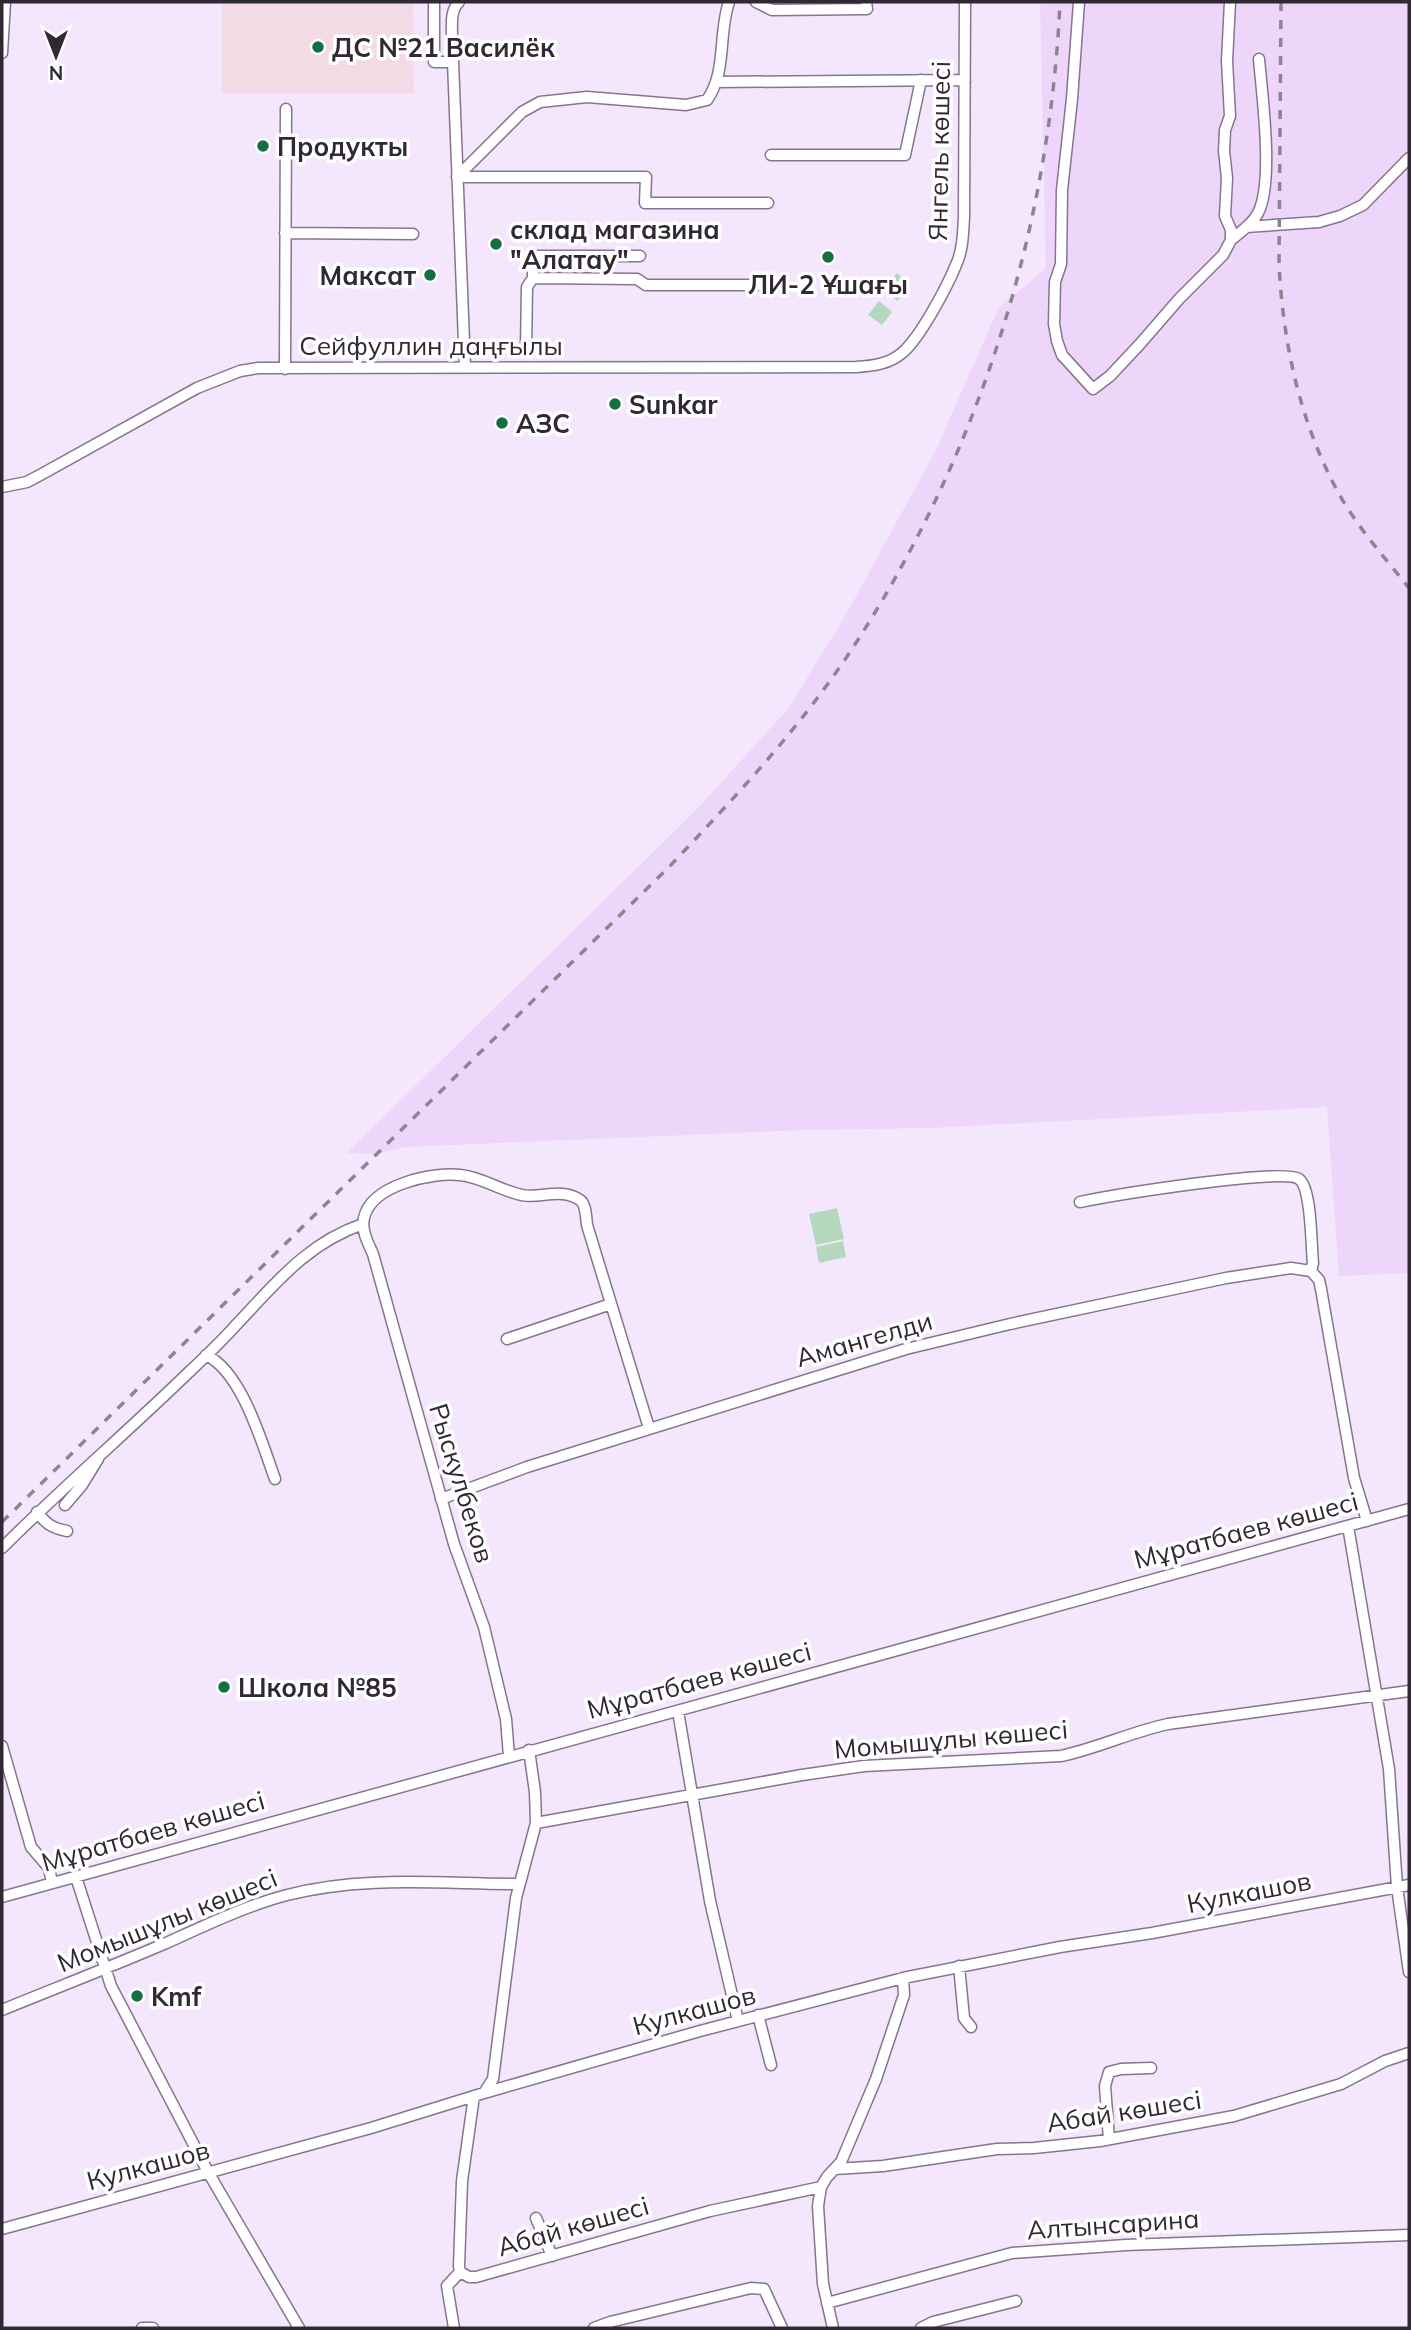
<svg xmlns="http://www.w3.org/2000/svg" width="1411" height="2330" font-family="Mulish,sans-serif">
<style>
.built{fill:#edd6f9}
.education{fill:#f2dbe5}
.green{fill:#b3d8be}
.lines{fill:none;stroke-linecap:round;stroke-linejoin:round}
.minor-casing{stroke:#85758e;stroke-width:13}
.minor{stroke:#fff;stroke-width:10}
.rail{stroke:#8e8393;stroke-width:3.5;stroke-dasharray:9 9;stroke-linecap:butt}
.poi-dot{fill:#146f43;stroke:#fff;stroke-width:2.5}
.labels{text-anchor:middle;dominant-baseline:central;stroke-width:7;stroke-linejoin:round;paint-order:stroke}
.poi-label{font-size:26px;font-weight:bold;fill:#302933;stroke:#fff;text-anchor:start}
.street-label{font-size:26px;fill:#302933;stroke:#fff}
</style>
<rect width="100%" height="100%" fill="#f4e6fc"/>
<!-- built -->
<path class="built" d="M 1040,2 L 1409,2 L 1409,1273 L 1339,1276 L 1327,1107 L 930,1128 L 805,1130 L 405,1147 L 377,1154 L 347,1153 L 697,809 L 788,709 L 847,613 L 936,450 L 998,309 L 1046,268 Z"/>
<!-- education -->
<path class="education" d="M 222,2 L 413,2 L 414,93 L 222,93 Z"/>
<!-- green -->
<path class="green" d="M 897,273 L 911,285 L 897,301 L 884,289 Z
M 879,301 L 892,312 L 882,325 L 868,315 Z
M 837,1208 L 844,1239 L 816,1245 L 809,1214 Z
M 843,1241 L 846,1257 L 819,1263 L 816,1247 Z"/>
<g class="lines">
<defs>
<path id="minor" d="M 434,2 L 434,62 L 453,62
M 459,2 C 450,11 452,24 452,36 L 465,367
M 756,2 L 772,10 L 867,9 L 866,2
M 1079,2 L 1072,99 L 1062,190 L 1061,264 L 1055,282 L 1054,324 L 1057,341 L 1062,355 L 1093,389 L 1110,376 L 1140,344 L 1179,299 L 1223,255 L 1231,240 L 1231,230 L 1225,216 L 1227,178 L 1224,151 L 1225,130 L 1230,116 L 1227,61 L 1230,2
M 2,53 L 5,2
M 716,82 L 965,80
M 771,155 L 905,155 L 921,80
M 457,177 L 522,112 L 540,102 L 587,97 L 686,105 L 707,100 C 727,72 718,34 729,2
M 457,177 L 646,177 L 645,203 L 768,203
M 1246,227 L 1319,222 L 1340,216 L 1363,205 L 1409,158
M 285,233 L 413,234
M 1231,240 C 1240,232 1253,224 1258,213 C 1274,182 1262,95 1259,59
M 533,278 L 533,256 L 640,256
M 526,349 L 527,287 L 533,278 L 637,279 L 646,285 L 772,285
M 285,369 L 286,109
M 2,487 L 27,482 L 42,474 L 197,388 L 240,371 L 258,368 L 856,367 C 873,366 889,364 902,353 C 920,338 947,287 956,265 C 963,250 963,233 964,217 L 965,2
M 1080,1202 C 1109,1196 1283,1167 1299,1179 C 1312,1188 1311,1247 1313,1263 L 1311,1271 L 1319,1280 L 1321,1289 L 1354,1478 L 1367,1521
M 507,1339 L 611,1304
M 206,1355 C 242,1372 262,1443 275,1479
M 441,1499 L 527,1467 L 906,1349 L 1010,1324 L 1226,1278 L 1291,1268 L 1311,1271
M 65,1505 L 82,1485 L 98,1459
M 37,1512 C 46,1524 52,1528 67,1531
M 1348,1526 L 1389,1769 L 1397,1887 L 1409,1972
M 2,1548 C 62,1488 126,1433 187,1374 C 204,1358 221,1342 236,1325 C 275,1284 307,1243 363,1224
M 678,1711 L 710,1901 L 738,2021
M 2,1746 L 31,1847 L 49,1868 L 52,1883
M 509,1756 L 506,1719 L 484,1627 L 454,1544 L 373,1254 C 368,1243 361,1230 364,1218 C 371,1185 432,1172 460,1175 C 482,1177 501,1191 522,1195 C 540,1199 562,1187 580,1200 C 586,1204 586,1217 587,1225 L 649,1428
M 536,1823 L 802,1775 L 864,1766 L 1061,1756 C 1098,1748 1131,1732 1168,1724 L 1409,1691
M 76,1877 L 111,1986 L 122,2007 L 208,2172 L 299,2328
M 2,1897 L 1409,1509
M 959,1966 L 964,2018 L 971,2027
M 2,2010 C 56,1988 110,1967 164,1944 C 204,1926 245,1906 287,1895 C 364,1875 441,1884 519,1884
M 758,2015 L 771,2065
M 484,2093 L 493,2079 L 516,1898 L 536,1823 L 535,1792 L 529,1750
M 1109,2139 L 1105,2086 L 1109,2072 L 1121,2069 L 1151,2068
M 835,2169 L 883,2166 L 997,2149 L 1034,2148 L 1100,2141 L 1234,2116 L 1341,2084 L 1385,2061 L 1409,2053
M 536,2218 L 552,2256
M 2,2229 L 371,2128 L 484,2093 L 700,2031 L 903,1978 L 1060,1947 L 1152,1933 L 1409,1885
M 460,2272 L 469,2277 L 476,2277 L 710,2211 L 821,2187
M 460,2272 L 459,2266 L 462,2181 L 474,2096
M 827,2303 L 1012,2253 L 1126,2245 L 1409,2235
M 142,2328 L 153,2328
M 454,2328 L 447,2286 L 460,2272
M 594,2328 L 610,2322 L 751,2288 L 764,2289 L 782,2328
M 833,2328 L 823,2284 L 818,2206 L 821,2187 L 827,2177 L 841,2162 L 876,2079 L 904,1995 L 903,1978
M 921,2328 L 933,2322 L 1016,2301"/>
</defs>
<!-- minor casing -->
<use href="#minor" class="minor-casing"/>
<!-- minor -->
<use href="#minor" class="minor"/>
<!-- rail -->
<path class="rail" d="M 1281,2 L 1279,264 C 1283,344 1300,423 1339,494 C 1358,528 1385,558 1409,588
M 2,1522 L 669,867 C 738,794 807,721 861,635 C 981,446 1050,226 1060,2"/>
</g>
<!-- markers -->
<g class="poi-dot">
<circle cx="318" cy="47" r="7"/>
<circle cx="263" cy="146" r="7"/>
<circle cx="496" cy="244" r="7"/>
<circle cx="828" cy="257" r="7"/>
<circle cx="430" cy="275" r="7"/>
<circle cx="615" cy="404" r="7"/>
<circle cx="502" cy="423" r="7"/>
<circle cx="224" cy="1687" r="7"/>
<circle cx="137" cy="1996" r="7"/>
</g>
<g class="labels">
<!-- poi labels -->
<g class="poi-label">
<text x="332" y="47">ДС №21 Василёк</text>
<text x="277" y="146">Продукты</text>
<text x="510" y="229">склад магазина<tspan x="510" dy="30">"Алатау"</tspan></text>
<text x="416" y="275" text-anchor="end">Максат</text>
<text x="828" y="284" text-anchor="middle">ЛИ-2 Ұшағы</text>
<text x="629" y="404">Sunkar</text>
<text x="516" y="423">АЗС</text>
<text x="238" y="1687">Школа №85</text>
<text x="151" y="1996">Kmf</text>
</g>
<!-- street labels -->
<g class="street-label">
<text transform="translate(939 151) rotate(-89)">Янгель көшесі</text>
<text x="431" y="345">Сейфуллин даңғылы</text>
<text transform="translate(864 1339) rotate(-16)">Амангелди</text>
<text transform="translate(462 1483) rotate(73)">Рыскулбеков</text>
<text transform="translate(1246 1530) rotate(-15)">Мұратбаев көшесі</text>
<text transform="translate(699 1680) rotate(-15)">Мұратбаев көшесі</text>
<text transform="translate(951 1739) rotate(-5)">Момышұлы көшесі</text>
<text transform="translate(153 1831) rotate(-16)">Мұратбаев көшесі</text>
<text transform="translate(1249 1892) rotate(-11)">Кулкашов</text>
<text transform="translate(167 1920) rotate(-22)">Момышұлы көшесі</text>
<text transform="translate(694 2010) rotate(-15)">Кулкашов</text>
<text transform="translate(1124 2111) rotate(-9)">Абай көшесі</text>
<text transform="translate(148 2165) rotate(-15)">Кулкашов</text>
<text transform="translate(1113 2224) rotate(-4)">Алтынсарина</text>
<text transform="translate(573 2226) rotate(-16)">Абай көшесі</text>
</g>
</g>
<!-- border -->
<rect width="1411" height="2330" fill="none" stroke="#302933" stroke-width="7"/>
<!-- north arrow -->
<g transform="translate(56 56) rotate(180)" stroke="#ffffff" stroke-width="5" paint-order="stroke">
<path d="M0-5L12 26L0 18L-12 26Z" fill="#302933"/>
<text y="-10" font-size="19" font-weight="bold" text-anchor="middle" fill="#302933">N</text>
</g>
</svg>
